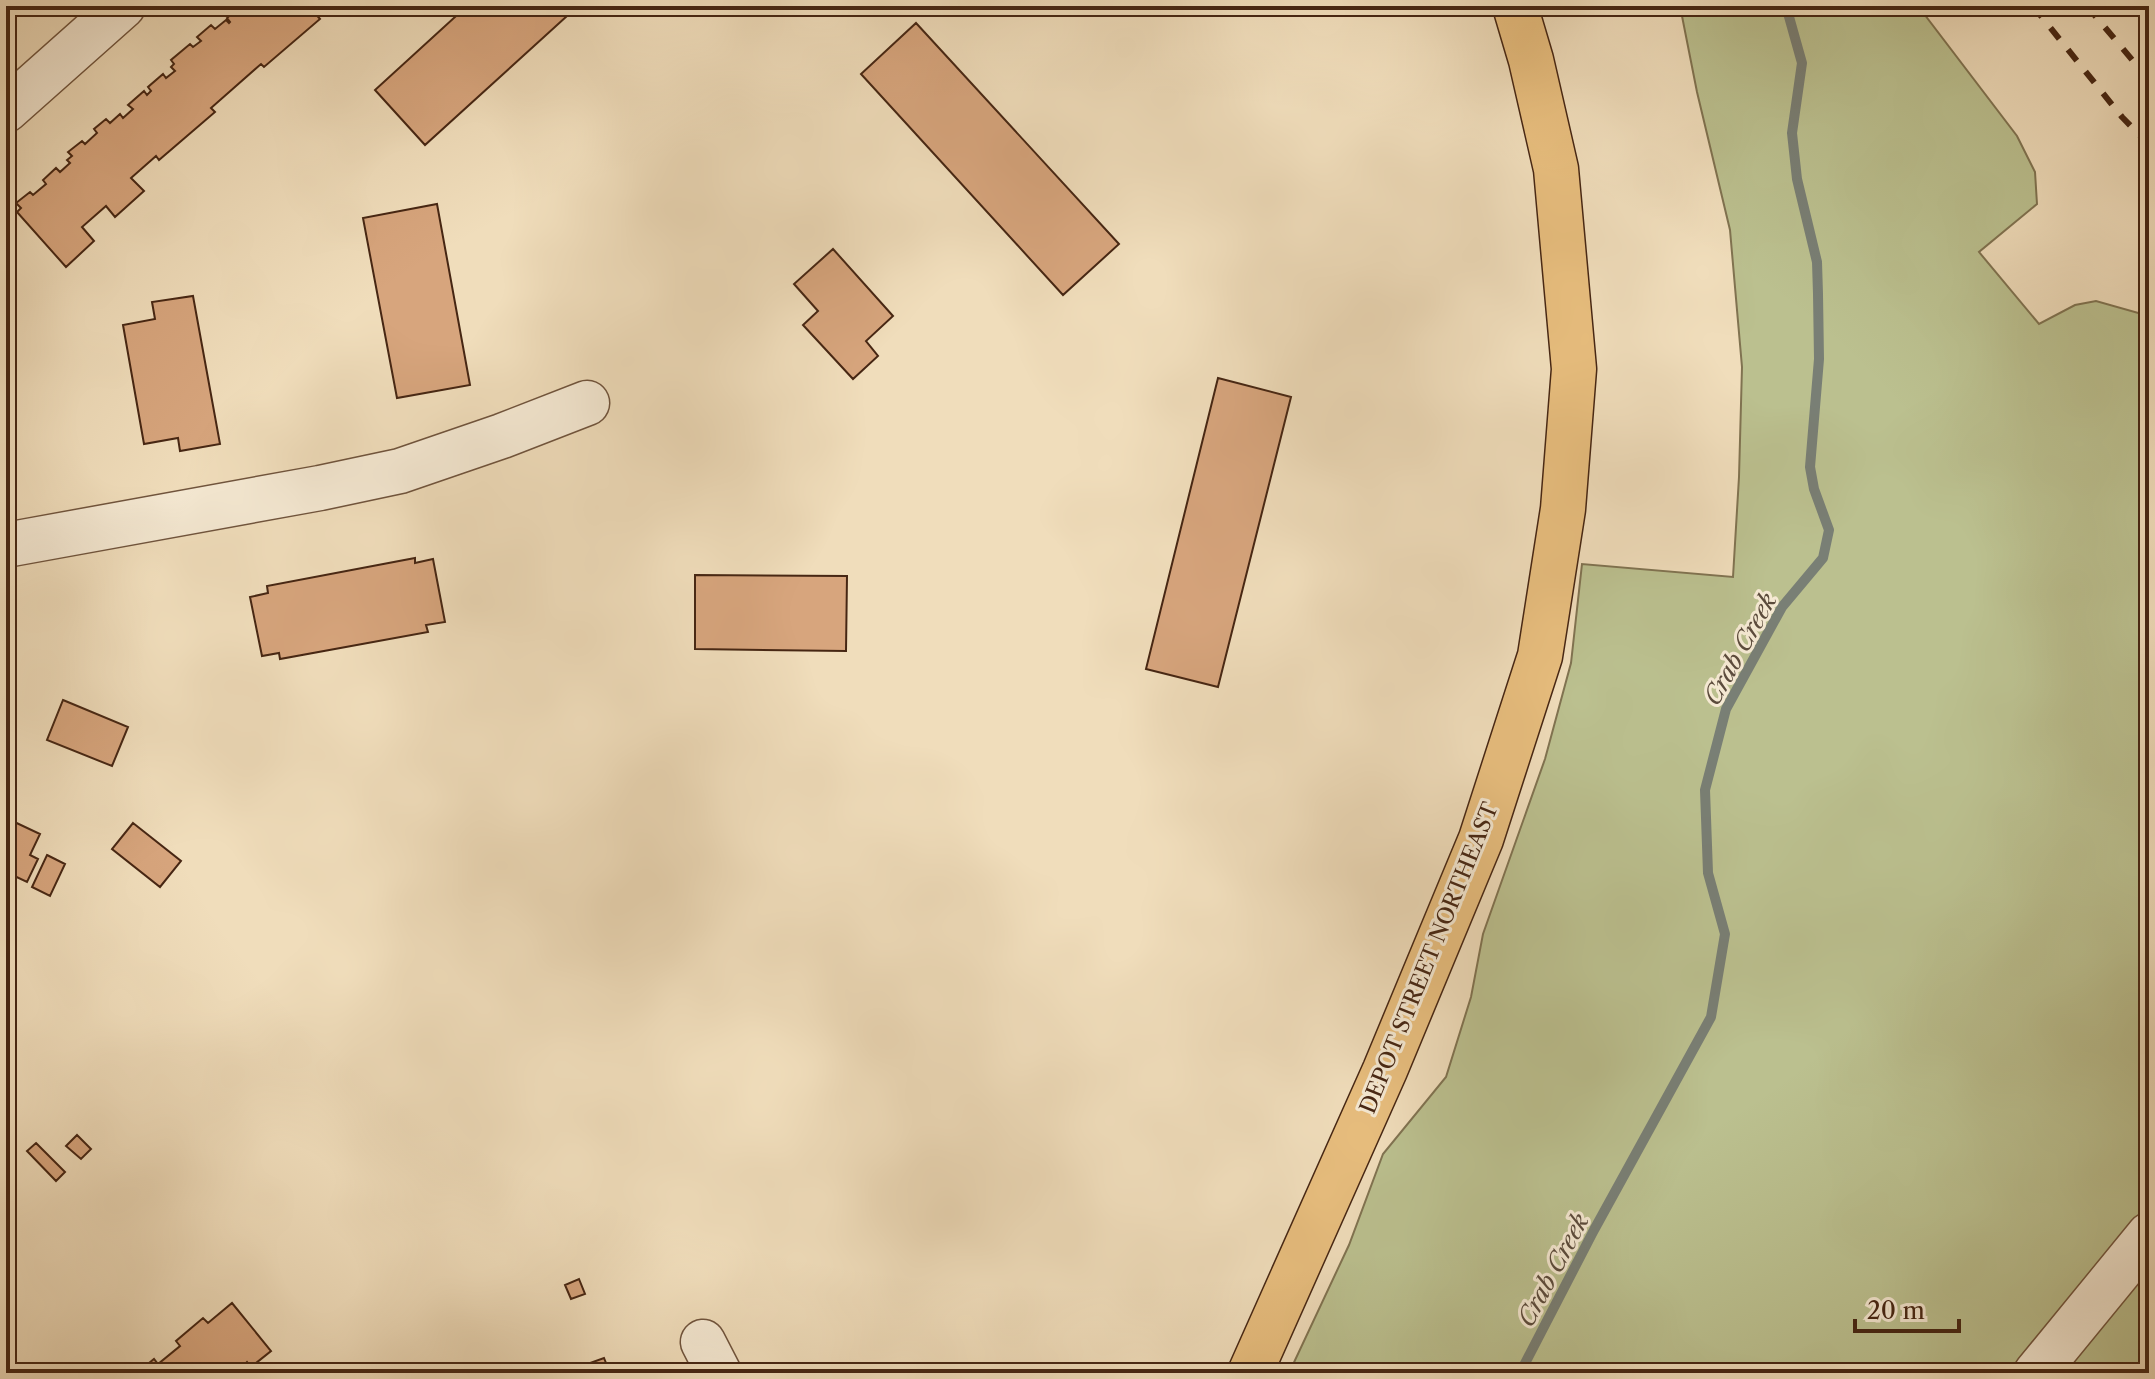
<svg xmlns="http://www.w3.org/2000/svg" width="2155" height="1379" font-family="'Libre Caslon Text',serif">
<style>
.green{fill:#bbc08f;stroke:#807351;stroke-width:2}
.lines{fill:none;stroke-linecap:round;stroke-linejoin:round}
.stream{stroke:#797f75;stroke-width:10}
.building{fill:#d7a57d;stroke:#462613;stroke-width:2}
.minor-casing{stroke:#70543d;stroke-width:47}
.major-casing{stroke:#462613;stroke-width:47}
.minor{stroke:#f5e9d3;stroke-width:44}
.major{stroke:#e8be7e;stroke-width:44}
.rail{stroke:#462613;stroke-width:6;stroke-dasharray:14 14;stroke-linecap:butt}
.labels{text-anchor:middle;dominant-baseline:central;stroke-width:6;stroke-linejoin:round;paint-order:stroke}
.street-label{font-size:22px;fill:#462613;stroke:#f5e9d3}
.water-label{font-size:24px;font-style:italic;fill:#5b4b3c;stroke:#f5e9d3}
</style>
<rect width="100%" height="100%" fill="#f0ddbb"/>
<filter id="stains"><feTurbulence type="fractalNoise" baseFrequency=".0025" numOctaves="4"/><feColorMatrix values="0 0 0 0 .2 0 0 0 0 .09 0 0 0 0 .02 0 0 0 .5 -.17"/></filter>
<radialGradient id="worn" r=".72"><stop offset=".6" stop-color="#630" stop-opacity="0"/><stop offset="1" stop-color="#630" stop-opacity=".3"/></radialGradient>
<!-- green -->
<path class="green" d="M 1680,6 L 1918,6 L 2017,136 L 2035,172 L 2037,204 L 1979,252 L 2039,324 L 2075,305 L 2096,301 L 2149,316 L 2149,1373 L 1289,1373 L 1349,1245 L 1383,1154 L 1446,1077 L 1471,997 L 1483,934 L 1545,759 L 1571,663 L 1582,564 L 1733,577 L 1739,477 L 1742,367 L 1730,230 L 1697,92 Z"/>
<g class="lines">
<!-- stream -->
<path class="stream" d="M 1520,1373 L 1594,1230 L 1711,1017 L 1725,934 L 1708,873 L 1705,790 L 1726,709 L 1782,607 L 1823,558 L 1829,530 L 1814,489 L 1810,467 L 1819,359 L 1818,294 L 1817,262 L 1797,179 L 1792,133 L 1802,63 L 1786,6"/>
</g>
<!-- building -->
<path class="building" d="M 240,6 L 244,9 L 247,6 L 309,6 L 320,19 L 264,67 L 261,64 L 211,108 L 215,112 L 159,160 L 156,156 L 131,178 L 144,191 L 115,217 L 106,206 L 82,227 L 94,241 L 66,267 L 17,212 L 21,208 L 16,203 L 30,192 L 33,195 L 46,184 L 43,180 L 56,168 L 60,172 L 70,163 L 67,160 L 72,156 L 68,152 L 82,141 L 85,144 L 97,133 L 94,129 L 106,119 L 110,123 L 120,114 L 123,118 L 133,109 L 128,105 L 144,91 L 147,95 L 151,91 L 148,87 L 163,74 L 166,78 L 175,71 L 171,67 L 174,64 L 171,60 L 190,44 L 193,47 L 201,41 L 197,37 L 211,25 L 215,29 L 226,20 L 229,23 L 230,22 L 227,18 Z
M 467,6 L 578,6 L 425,145 L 375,90 Z
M 916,23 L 1119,244 L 1063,295 L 861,74 Z
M 437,204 L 470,385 L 397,398 L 363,218 Z
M 833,249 L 893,316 L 866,341 L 878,356 L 853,379 L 803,325 L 818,311 L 794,284 Z
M 193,296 L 220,444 L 180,451 L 178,438 L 144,444 L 123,325 L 155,319 L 152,302 Z
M 1218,378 L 1291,397 L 1218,687 L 1146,669 Z
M 415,558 L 415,563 L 433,559 L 445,622 L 426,625 L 428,632 L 280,659 L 279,653 L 262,656 L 250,597 L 268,593 L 267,586 Z
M 695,575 L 847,576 L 846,651 L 695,649 Z
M 63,700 L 128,727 L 112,766 L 47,740 Z
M 6,818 L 40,834 L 30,855 L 38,859 L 27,882 L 6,872 Z
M 133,823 L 181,861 L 160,887 L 112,849 Z
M 47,855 L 65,864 L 50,896 L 32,887 Z
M 77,1135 L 91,1149 L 81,1159 L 66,1146 Z
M 36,1143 L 65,1172 L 56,1181 L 27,1151 Z
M 579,1279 L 585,1294 L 571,1299 L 565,1285 Z
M 232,1303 L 271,1351 L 251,1367 L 247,1362 L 237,1373 L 231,1373 L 228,1370 L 224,1373 L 137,1373 L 154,1359 L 158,1364 L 180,1346 L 176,1341 L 203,1318 L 208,1323 Z
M 604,1358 L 610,1373 L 565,1373 L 565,1372 Z
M 684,1365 L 686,1373 L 689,1373 L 659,1373 Z"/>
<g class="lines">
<defs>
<path id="minor" d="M 6,110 L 123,6
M 6,545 L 320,488 L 400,471 L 502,436 L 587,403
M 703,1342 L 719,1373
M 2036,1373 L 2149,1235"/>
<path id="major" d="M 1250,1373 L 1385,1070 L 1481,839 L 1540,656 L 1563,509 L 1574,369 L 1556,169 L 1531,60 L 1515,6"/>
</defs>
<!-- minor casing -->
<use href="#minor" class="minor-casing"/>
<!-- major casing -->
<use href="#major" class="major-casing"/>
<!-- minor -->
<use href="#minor" class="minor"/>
<!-- major -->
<use href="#major" class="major"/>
<!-- rail -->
<path class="rail" d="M 2033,6 L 2122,117 L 2149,145
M 2087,6 L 2149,80"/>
</g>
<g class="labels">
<!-- street labels -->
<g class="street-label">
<text transform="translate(1429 958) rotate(-68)">DEPOT STREET NORTHEAST</text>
</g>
<!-- water labels -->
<g class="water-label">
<text transform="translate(1740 649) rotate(-61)">Crab Creek</text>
<text transform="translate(1553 1270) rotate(-62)">Crab Creek</text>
</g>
</g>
<!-- margin -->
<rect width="2155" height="1379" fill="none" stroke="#f0ddbb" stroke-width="32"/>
<rect x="8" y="8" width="2139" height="1363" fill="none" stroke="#462613" stroke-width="4"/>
<rect x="16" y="16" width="2123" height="1347" fill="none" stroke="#462613" stroke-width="2"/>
<!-- scale -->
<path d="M1855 1319v12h104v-12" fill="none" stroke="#462613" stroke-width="4"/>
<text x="1867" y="1319" font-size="24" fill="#462613" stroke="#f5e9d3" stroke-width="6" paint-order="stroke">20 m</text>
<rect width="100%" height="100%" filter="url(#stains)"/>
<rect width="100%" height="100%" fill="url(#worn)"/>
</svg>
